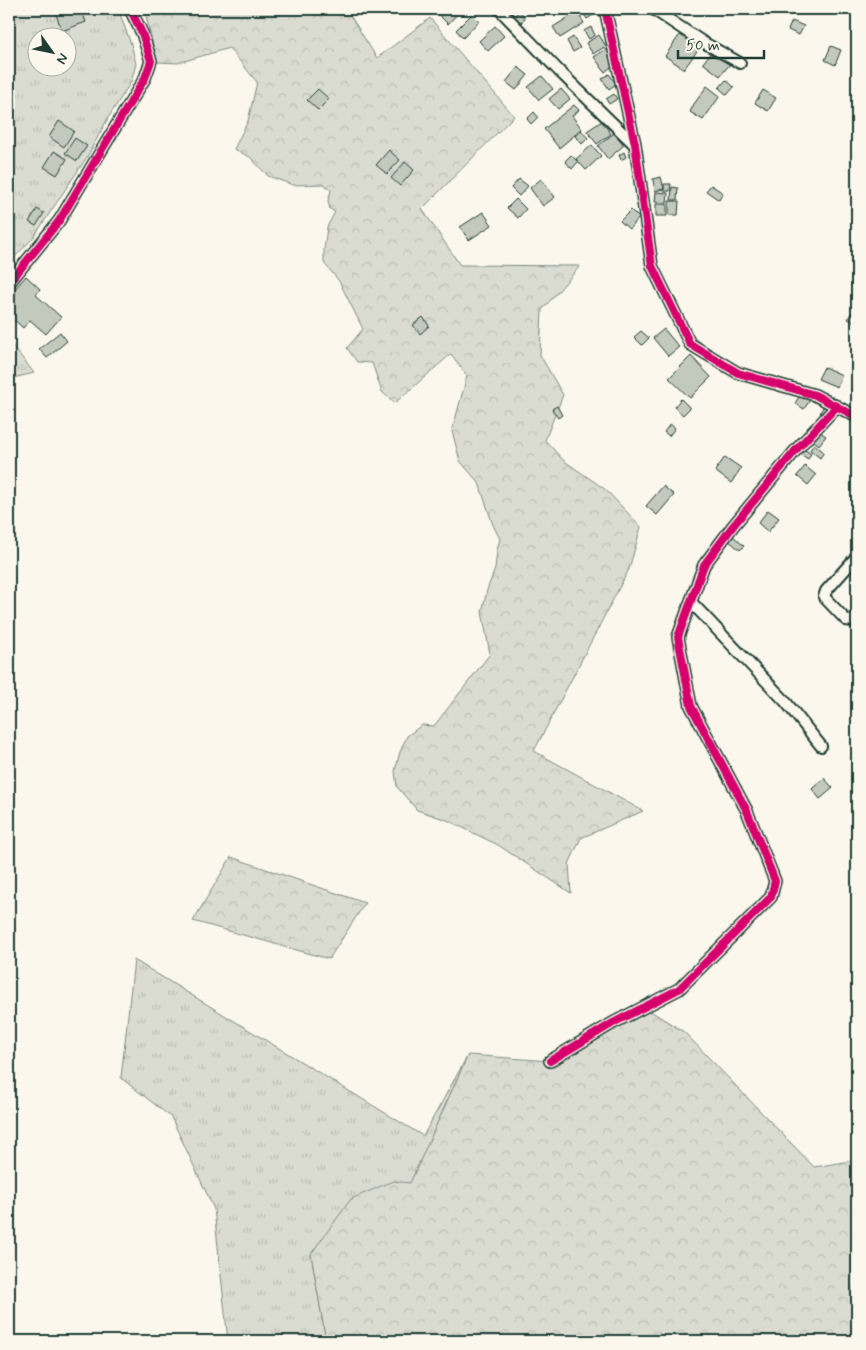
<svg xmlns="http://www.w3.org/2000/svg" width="866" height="1350" font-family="Mynerve,sans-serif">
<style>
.grass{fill:url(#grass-tufts);stroke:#7d8c82;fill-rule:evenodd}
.forest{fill:url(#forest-crowns);stroke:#7d8c82}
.building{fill:#c4c9be;stroke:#1f3d34}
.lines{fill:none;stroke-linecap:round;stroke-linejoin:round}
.minor-casing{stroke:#1f3d34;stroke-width:14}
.minor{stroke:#fbf7ec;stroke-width:10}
.cycleway-casing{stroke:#fbf7ec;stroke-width:11}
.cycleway{stroke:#d6006c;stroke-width:8}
</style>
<defs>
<pattern id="grass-tufts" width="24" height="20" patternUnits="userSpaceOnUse" patternTransform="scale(1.25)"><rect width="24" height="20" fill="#dbdcd1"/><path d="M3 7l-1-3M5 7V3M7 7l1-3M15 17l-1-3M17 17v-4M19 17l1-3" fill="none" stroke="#bcbeb4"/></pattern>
<pattern id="forest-crowns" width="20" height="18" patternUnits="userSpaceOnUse" patternTransform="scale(1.25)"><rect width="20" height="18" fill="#dbdcd1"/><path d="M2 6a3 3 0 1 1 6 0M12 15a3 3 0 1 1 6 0" fill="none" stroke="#bcbeb4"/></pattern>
</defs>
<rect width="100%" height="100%" fill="#fbf7ec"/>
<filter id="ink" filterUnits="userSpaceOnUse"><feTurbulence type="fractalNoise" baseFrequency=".02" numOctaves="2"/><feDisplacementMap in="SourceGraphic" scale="10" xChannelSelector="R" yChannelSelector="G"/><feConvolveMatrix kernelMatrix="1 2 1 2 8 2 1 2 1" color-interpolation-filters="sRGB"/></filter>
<g filter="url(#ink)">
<!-- grass -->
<path class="grass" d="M 9,9 L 118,9 L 131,44 L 136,64 L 131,82 L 108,118 L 87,157 L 33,238 L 9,263 ZM 38,38 L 68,38 L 68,68 L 38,68 Z
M 9,341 L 34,373 L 9,379 Z
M 134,960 L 423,1136 L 468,1055 L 410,1184 L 311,1254 L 326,1341 L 228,1341 L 214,1209 L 171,1117 L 121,1078 Z"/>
<!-- forest -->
<path class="forest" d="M 143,9 L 346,9 L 377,58 L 430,18 L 514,116 L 422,209 L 460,265 L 580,266 L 542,310 L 540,355 L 563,395 L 545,440 L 563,460 L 606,490 L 641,527 L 629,569 L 534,751 L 643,811 L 581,838 L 569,864 L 571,893 L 498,845 L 447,820 L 417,810 L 397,787 L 395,771 L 400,752 L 407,736 L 422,725 L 434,726 L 490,654 L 482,612 L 487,590 L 495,569 L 497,550 L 500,539 L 493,525 L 479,483 L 460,461 L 452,431 L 467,376 L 451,354 L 395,403 L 382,392 L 372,363 L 357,362 L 347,348 L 363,329 L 339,281 L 324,263 L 324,250 L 327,227 L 335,212 L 330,209 L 328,201 L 331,190 L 324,184 L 293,185 L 268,176 L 250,157 L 234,149 L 248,121 L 257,82 L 229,48 L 178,63 L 157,62 L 146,16 Z
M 231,857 L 365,903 L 329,959 L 193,921 Z
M 644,1007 L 684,1032 L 814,1167 L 857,1160 L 857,1341 L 326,1341 L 311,1254 L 351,1199 L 393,1181 L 410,1183 L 468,1055 L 550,1061 Z"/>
<!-- building -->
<path class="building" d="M 54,9 L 81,9 L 86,22 L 62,31 Z
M 433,9 L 462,9 L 448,24 Z
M 580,9 L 601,9 L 601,10 L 587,19 Z
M 520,11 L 525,19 L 517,26 L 511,18 Z
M 577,12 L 584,23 L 560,38 L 553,27 Z
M 472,14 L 479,21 L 463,38 L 456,30 Z
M 792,21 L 804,26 L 799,35 L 788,30 Z
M 495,26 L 504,36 L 488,51 L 479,41 Z
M 591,27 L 595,35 L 589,39 L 584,31 Z
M 681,33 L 700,47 L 684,69 L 665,56 Z
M 599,35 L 606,46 L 593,54 L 586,43 Z
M 573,37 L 580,48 L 573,52 L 567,41 Z
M 831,46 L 841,50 L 835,65 L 825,60 Z
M 606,49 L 616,63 L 605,72 L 594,57 Z
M 713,50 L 731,63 L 720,76 L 703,63 Z
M 518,67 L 528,75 L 516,90 L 506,82 Z
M 609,74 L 616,84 L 609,89 L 602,79 Z
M 542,76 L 553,89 L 539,100 L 528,87 Z
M 726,80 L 734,87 L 727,95 L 719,88 Z
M 707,86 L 720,96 L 703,120 L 690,112 L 694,104 Z
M 318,89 L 329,99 L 318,110 L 307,100 Z
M 561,89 L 570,99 L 558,109 L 549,99 Z
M 763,90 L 776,98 L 768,111 L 755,103 Z
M 614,94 L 617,99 L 609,104 L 606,99 Z
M 574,105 L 579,110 L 572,116 L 582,129 L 559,148 L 544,129 Z
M 534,112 L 538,117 L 531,124 L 527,119 Z
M 59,121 L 74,131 L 64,147 L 49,137 Z
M 602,121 L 611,134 L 597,144 L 587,131 Z
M 581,130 L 588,138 L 582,144 L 575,136 Z
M 614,133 L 624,145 L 608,159 L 598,146 Z
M 75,138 L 87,146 L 77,161 L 65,153 Z
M 592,145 L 601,156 L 586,170 L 576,159 Z
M 389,150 L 400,160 L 387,174 L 376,165 Z
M 54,151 L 67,159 L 57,175 L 44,167 Z
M 624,152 L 626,157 L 621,160 L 619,155 Z
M 571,155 L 578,162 L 572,169 L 565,161 Z
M 405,162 L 414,170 L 400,186 L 391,178 Z
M 661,177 L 664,189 L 655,191 L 653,179 Z
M 519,179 L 528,186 L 519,196 L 511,188 Z
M 541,179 L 555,197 L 543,206 L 530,188 Z
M 664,184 L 671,184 L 670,191 L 664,191 Z
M 711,185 L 723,193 L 719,200 L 706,191 Z
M 672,187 L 678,188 L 677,200 L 671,200 Z
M 656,192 L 668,193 L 667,203 L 655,202 Z
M 516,199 L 526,209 L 518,218 L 507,208 Z
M 669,201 L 679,201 L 678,215 L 669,215 Z
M 656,204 L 667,204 L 667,216 L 656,216 Z
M 37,209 L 44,213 L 36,226 L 29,222 Z
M 631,210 L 639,218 L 629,229 L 620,221 Z
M 483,212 L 492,225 L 469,240 L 460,227 Z
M 26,276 L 40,289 L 36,295 L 61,317 L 46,334 L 30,320 L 23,328 L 9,315 L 9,296 Z
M 851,313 L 857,315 L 857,323 L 848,319 Z
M 423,317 L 429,326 L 420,334 L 413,325 Z
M 664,329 L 679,347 L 668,356 L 653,338 Z
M 641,331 L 649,338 L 642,345 L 634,337 Z
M 60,332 L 67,341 L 47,358 L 39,349 Z
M 691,356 L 711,377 L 690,398 L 669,378 Z
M 824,367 L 842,375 L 837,387 L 818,379 Z
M 801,394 L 810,400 L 804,409 L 795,403 Z
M 681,399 L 690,408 L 683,415 L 674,407 Z
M 825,403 L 832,407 L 827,416 L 820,413 Z
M 557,406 L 562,415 L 558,418 L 552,409 Z
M 670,424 L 675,428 L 669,436 L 664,432 Z
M 817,430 L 826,436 L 819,445 L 811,439 Z
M 814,444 L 824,452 L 820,458 L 810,450 Z
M 804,449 L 811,454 L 808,459 L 800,454 Z
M 725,457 L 741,468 L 731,483 L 715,471 Z
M 805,466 L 816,475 L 808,485 L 797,476 Z
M 663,486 L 674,495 L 657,515 L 646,506 Z
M 768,510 L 779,518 L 768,532 L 758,523 Z
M 732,535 L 744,546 L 740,550 L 728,540 Z
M 824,778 L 833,788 L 820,799 L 812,789 Z"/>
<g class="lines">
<defs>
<path id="minor" d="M 499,9 L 559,71 L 634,144
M 605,9 L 635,144 L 652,266 L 690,344 L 738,373 L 815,395 L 857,417
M 653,9 L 701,41 L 740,63
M 9,283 L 59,221 L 145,78 L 151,61 L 142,33 L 130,9
M 857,556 L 826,591 L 824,597 L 846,620 L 853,621 L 857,616
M 691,602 L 785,701 L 821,746
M 550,1061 L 613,1023 L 679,989 L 771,897 L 775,881 L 747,811 L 691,706 L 678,637 L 704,565 L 733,526 L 795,451 L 837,406"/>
</defs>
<!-- minor casing -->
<use href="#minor" class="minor-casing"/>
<!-- minor -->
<use href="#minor" class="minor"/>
<defs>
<path id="cycleway" d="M 605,9 L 635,144 L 652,266 L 690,344 L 738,373 L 815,395 L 857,417
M 9,283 L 59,221 L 145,78 L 151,61 L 142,33 L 130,9
M 550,1061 L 613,1023 L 679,989 L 771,897 L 775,881 L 747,811 L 691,706 L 678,637 L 704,565 L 733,526 L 795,451 L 837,406"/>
</defs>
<!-- cycleway casing -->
<use href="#cycleway" class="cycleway-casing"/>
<!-- cycleway -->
<use href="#cycleway" class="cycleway"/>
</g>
</g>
<!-- margin -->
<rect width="866" height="1350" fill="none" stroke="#fbf7ec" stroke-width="30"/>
<rect x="15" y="15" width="836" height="1320" fill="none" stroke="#1f3d34" stroke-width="2" filter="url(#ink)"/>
<!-- north arrow -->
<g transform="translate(52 52) rotate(123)"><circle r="24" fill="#fbf7ec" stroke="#a3ada2"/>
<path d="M0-4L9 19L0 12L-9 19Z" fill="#1f3d34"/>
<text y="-8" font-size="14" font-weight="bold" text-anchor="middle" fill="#1f3d34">N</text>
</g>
<!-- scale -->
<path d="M678 50v8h86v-8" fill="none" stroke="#1f3d34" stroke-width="2.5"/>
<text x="686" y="50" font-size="15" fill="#1f3d34" stroke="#fbf7ec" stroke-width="4" paint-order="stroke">50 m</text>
</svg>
